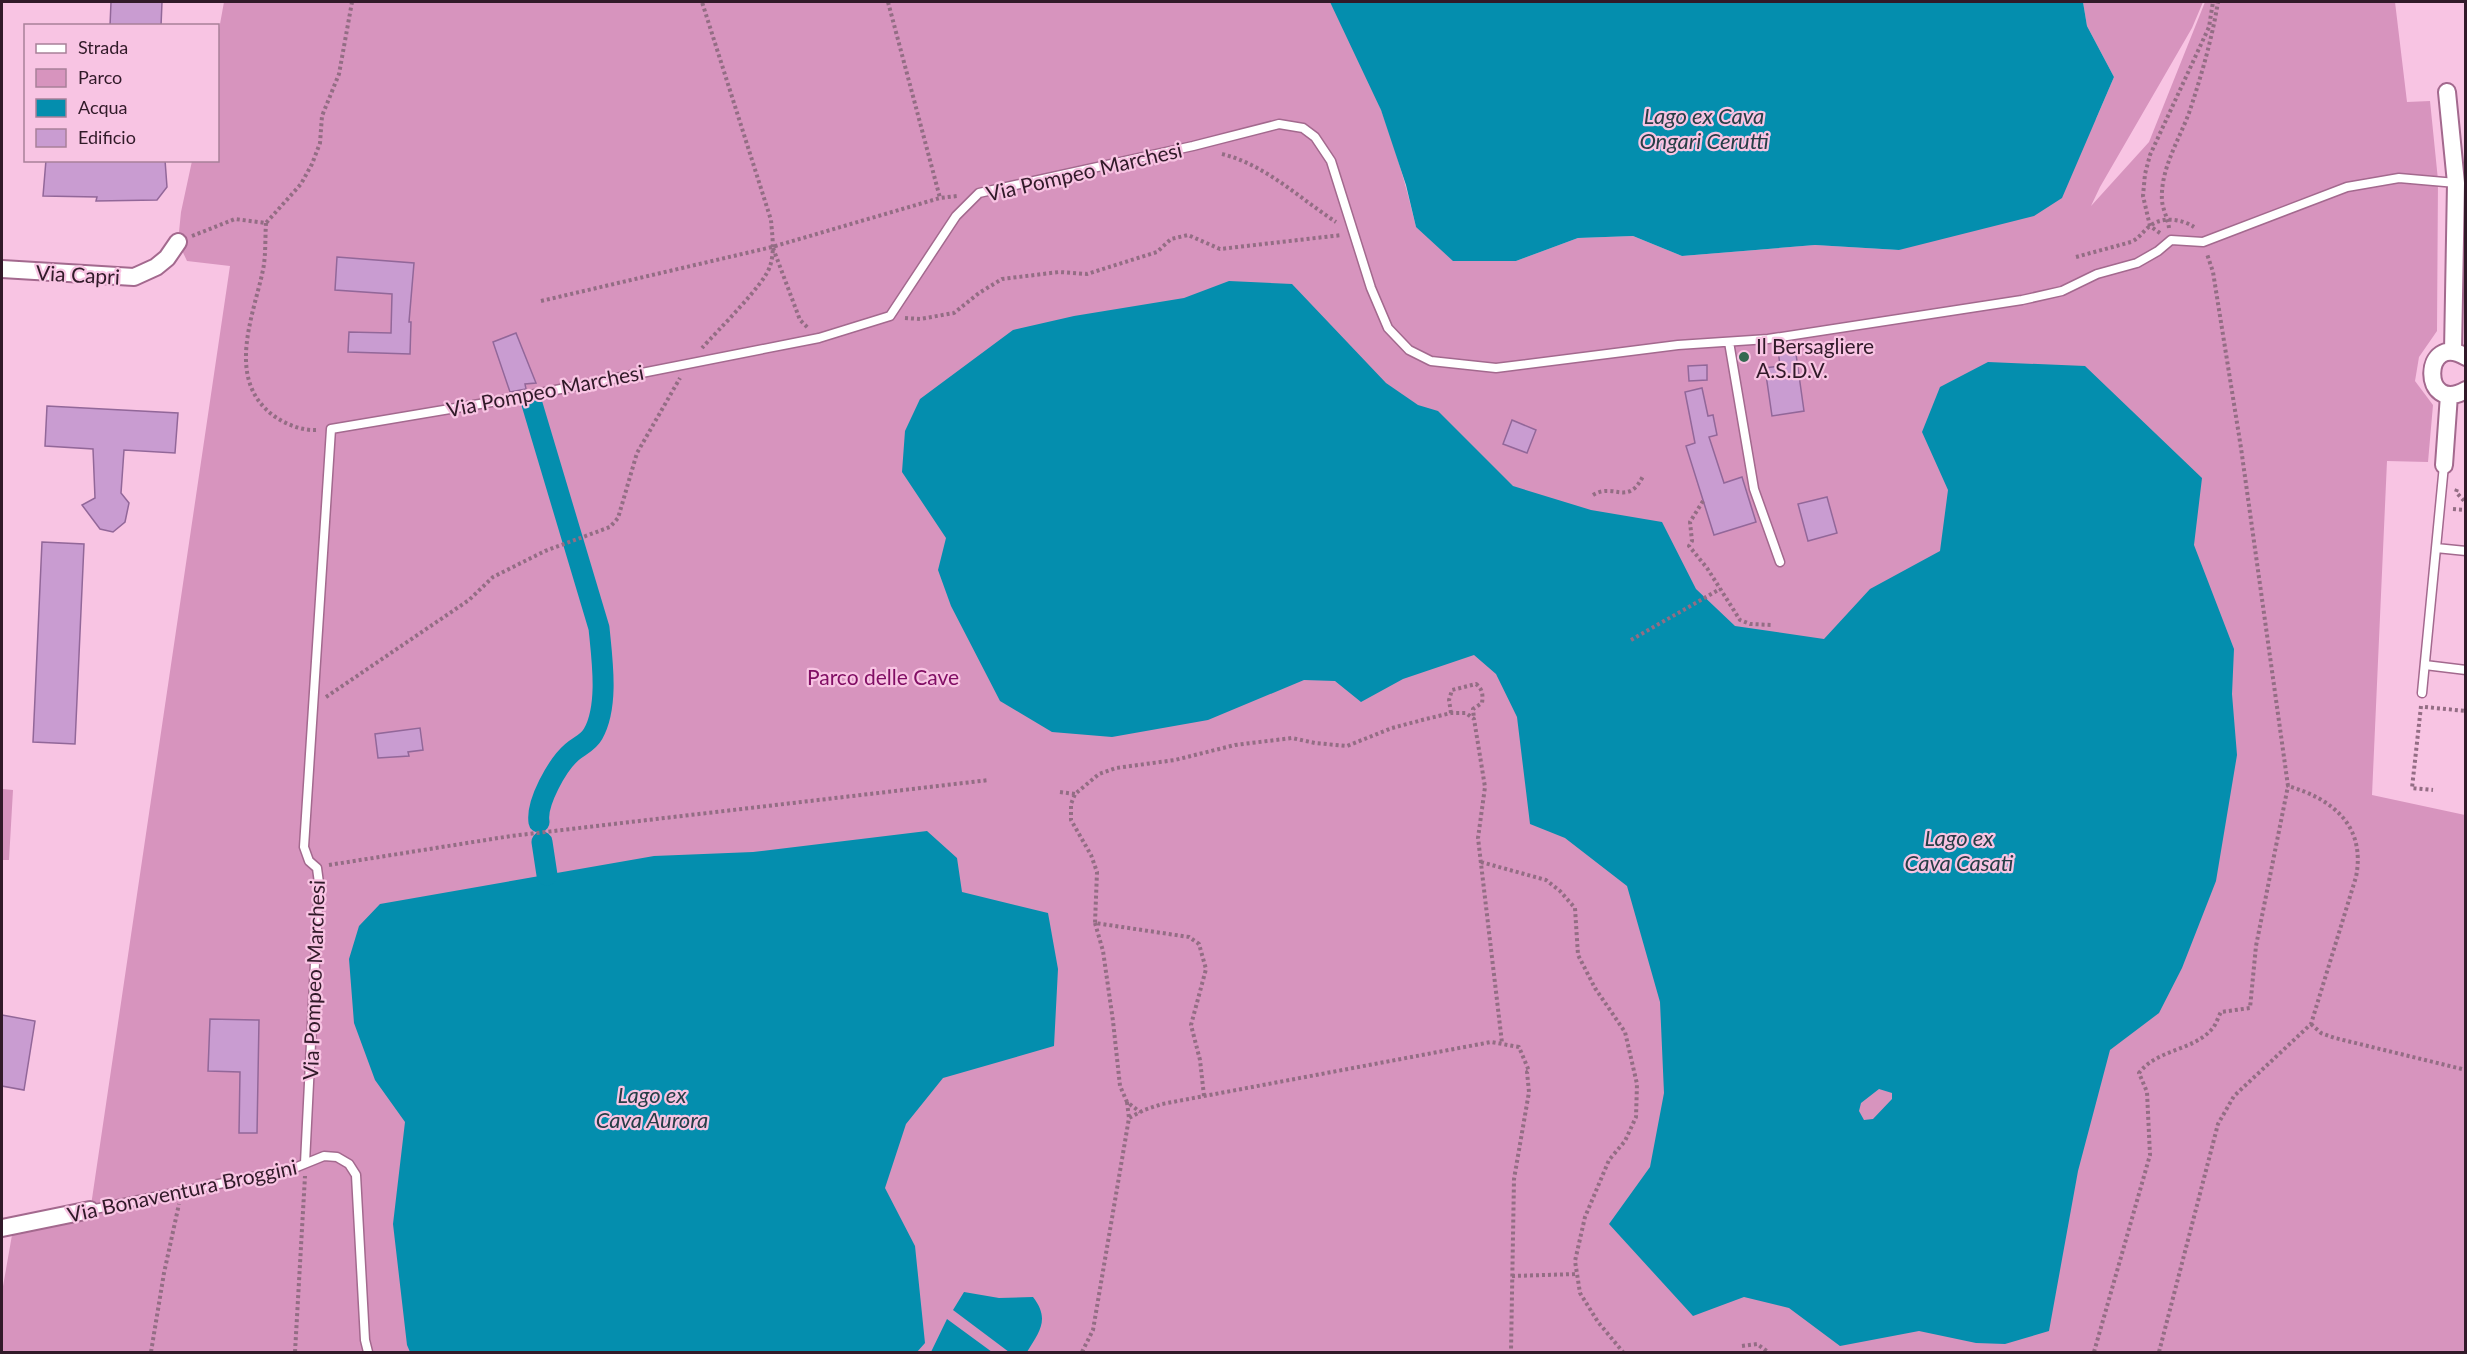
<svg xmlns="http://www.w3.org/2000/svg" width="2467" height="1354" font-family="Lato,sans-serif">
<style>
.green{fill:#d794be}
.water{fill:#048eae;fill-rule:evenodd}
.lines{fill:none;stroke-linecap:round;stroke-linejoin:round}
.canal{stroke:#048eae;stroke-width:21}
.building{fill:#c99cd1;stroke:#926799;stroke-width:1.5}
.service-casing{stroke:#a3698e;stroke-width:11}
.minor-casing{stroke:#a3698e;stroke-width:20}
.path{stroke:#936d84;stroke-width:4;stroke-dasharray:3 3;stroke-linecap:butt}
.service{stroke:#fff;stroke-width:8}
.minor{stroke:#fff;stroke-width:16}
.poi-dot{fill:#336950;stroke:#f8c4e3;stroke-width:2}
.labels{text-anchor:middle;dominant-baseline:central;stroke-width:4.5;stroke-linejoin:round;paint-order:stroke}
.street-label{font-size:21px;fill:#311a29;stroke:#f8c4e3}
.poi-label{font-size:21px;fill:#311a29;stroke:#f8c4e3;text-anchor:start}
.park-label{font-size:21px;fill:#810e64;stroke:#f8c4e3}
.water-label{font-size:22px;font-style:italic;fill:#263e46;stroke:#f8c4e3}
</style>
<rect width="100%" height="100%" fill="#f8c4e3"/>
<!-- green -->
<path class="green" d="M 224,2 L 1330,2 C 1371,71 1398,149 1416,227 L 1516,261 L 1578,238 L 1633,236 L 1682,256 L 1815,245 L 1899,250 L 2096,119 L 2114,77 L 2087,26 L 2083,2 L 2203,2 L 2192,28 L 2100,187 L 2091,206 L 2149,142 L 2205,2 L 2395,2 L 2407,102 L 2430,101 L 2438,180 L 2437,331 L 2419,357 L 2415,381 L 2433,405 L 2428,462 L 2387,461 L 2372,795 L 2465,815 L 2465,1352 L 2,1352 L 2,1292 L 12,1235 L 89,1219 L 230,266 L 187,261 L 178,242 L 181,212 L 192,161 L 218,160 L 218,35 Z
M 2,789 L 13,790 L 9,860 L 2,860 Z"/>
<!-- water -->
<path class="water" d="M 1330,2 L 2083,2 L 2087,26 L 2114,77 L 2062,198 L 2034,216 L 1899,250 L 1815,245 L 1682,256 L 1633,236 L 1578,238 L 1516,261 L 1453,261 L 1416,227 L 1406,185 L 1381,110 Z
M 1229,281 L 1292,284 L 1386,383 L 1418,405 L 1438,411 L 1513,486 L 1591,510 L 1662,522 L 1696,589 L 1735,626 L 1824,639 L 1870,589 L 1940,551 L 1948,490 L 1922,432 L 1940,387 L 1988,362 L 2085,366 L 2202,478 L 2194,545 L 2234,649 L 2232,694 L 2237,755 L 2216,881 L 2182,968 L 2159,1013 L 2110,1050 L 2078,1171 L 2049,1331 L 2005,1344 L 1976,1343 L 1919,1331 L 1840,1346 L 1789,1308 L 1744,1297 L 1693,1316 L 1609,1224 L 1650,1167 L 1664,1093 L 1660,1002 L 1627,886 L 1565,838 L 1530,824 L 1517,717 L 1496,674 L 1474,655 L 1403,679 L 1361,702 L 1335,681 L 1304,680 L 1208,720 L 1112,737 L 1052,732 L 1000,701 L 951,606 L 938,570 L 946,538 L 902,472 L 905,431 L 920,399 L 1013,330 L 1074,316 L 1184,298 ZM 1879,1089 L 1892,1093 L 1892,1099 L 1873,1119 L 1864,1120 L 1859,1111 L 1861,1103 Z
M 927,831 L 957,858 L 962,892 L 1048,913 L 1058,969 L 1054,1046 L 943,1078 L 906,1124 L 885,1188 L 915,1246 L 925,1343 L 917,1352 L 410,1352 L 407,1345 L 393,1224 L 405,1122 L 375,1080 L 354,1023 L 349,959 L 359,926 L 380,904 L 654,856 L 753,852 Z
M 964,1292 L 999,1298 L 1033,1297 C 1050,1319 1040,1331 1027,1352 L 1009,1352 L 953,1310 Z
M 947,1319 L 992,1352 L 931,1352 Z"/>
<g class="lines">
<!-- canal -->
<path class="canal" d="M 532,404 L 599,628 C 602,659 609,706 593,734 C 588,743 579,746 572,752 C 557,765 536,803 539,822
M 542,842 L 547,875"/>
</g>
<!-- building -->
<path class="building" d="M 111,2 L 162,2 L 161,26 L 110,26 Z
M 46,160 L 165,160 L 167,187 L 157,200 L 96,201 L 97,197 L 43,196 Z
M 337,257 L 414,263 L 409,322 L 411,322 L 410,354 L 348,352 L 349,332 L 391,333 L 392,294 L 335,290 Z
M 516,333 L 536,383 L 525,384 L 526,389 L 510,392 L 493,342 Z
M 1795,347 L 1804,411 L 1772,416 L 1765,368 L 1780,366 L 1778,349 Z
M 1707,365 L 1707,380 L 1689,381 L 1688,366 Z
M 1702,388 L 1708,416 L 1713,415 L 1717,435 L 1709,437 L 1724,483 L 1742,477 L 1756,522 L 1714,535 L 1686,446 L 1695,443 L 1685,392 Z
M 47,406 L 178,413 L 175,453 L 124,450 L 121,493 L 129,503 L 125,522 L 113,532 L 100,529 L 82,505 L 95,498 L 93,449 L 45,446 Z
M 1512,420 L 1536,430 L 1527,453 L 1503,444 Z
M 1827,497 L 1837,533 L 1808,541 L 1798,504 Z
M 42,542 L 84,544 L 75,744 L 33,742 Z
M 420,728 L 423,750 L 408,752 L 409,756 L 378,758 L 375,734 Z
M 2,1015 L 35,1021 L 24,1090 L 2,1086 Z
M 210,1019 L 259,1020 L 257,1133 L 239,1133 L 240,1072 L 208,1071 Z"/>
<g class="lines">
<defs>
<path id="service" d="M 1729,342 L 1754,489 L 1780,562
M 2436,548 L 2466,551
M 2425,665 L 2466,670
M 2422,693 L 2444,465
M 305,1163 L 319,883 L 317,868 L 309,861 L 304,847 L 331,429 L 515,398 L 819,338 L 890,316 L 956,216 L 979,193 L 1193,146 L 1279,124 L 1303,128 L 1315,137 L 1331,161 L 1371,288 L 1388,328 L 1409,350 L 1431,361 L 1496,368 L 1678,345 L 1768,339 L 2022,300 L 2062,291 L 2097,274 L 2137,263 L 2158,251 L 2171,240 L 2203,242 L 2347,187 L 2399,178 L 2456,183
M 90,1210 L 292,1169 L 324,1156 L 337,1157 L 349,1164 L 356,1175 L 365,1340 L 368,1352"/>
<path id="minor" d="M 2447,92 L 2456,183 L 2453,352
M 2,269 L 134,277 L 156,267 L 167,258 L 178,242
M 2466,357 C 2422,330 2420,416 2466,390
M 2444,465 L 2449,395
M 2,1228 L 90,1210"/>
</defs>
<!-- service casing -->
<use href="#service" class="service-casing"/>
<!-- minor casing -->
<use href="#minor" class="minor-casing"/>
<!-- path -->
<path class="path" d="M 888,2 L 940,198
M 1222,154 C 1266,165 1299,198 1336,222
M 266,223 C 265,238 266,255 263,270 C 253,317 225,380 274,416 C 287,425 303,431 318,430
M 2169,228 C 2168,219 2163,210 2162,201 C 2160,170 2178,142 2189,113 C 2201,77 2212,39 2218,2
M 2160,233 L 2150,226 L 2143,196 L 2145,174 L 2150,155 L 2209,27 L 2213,2
M 192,236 L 235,219 L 266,223 L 301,184 L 312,164 L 320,143 L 322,116 L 339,74 L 352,2
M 773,248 L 800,320 L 808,328
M 2076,257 L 2131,242 C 2140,238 2143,231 2150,226 C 2162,216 2182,219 2194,227
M 541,301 L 772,247 L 940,198 L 957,196
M 905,318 L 920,319 L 954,313 L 979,293 L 1002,279 L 1059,272 L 1087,274 L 1157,252 L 1171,239 L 1188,235 L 1220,249 L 1342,235
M 702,348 C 717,331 765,284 770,266 C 775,252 772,234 771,220 L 702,2
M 2457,489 L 2456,492 L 2466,503
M 1593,495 C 1614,482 1628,507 1643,476
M 1703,501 L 1690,522 L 1692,541 L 1689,546 L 1707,568 L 1740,620 L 1750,624 L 1773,625
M 2453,509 L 2466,510
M 1631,640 L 1720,589
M 326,697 L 469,600 L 493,577 L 545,551 L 610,527 L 618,518 L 637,453 L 680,378
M 2421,706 L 2412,788 L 2433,790
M 2425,707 L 2466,711
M 1451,713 L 1449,700 L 1452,690 L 1476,684 C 1483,689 1483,696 1482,703 L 1473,709 L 1474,719
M 1060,792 L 1075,794
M 1481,862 L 1546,880 L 1560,891 L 1575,908 L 1578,955 L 1595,988 L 1625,1032 L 1637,1084 L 1636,1117 L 1625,1141 L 1609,1160 L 1585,1217 L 1575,1261 L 1580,1293 L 1598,1322 L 1623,1352
M 329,865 L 511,836 L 989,780
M 1095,923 L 1103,951 L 1113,1021 L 1120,1086 L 1127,1102 L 1140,1112
M 2311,1024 L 2321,1033 L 2335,1038 L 2466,1070
M 1204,1096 L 1200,1060 L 1191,1025 L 1206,969 L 1199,944 L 1189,937 L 1095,923 L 1097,872 L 1091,855 L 1071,820 L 1071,804 L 1075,794 L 1099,774 L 1116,768 L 1175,760 L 1235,745 L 1292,738 L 1315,743 L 1347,746 L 1392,728 L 1426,719 L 1451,713 L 1466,713 L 1474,719 L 1485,787 L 1478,838 L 1502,1043
M 1127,1102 L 1129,1118
M 1512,1276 L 1577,1274
M 1742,1346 L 1757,1344 L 1768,1352
M 151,1352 L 164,1273 L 179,1204
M 295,1352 L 305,1176
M 1082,1352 L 1093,1330 L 1129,1118 L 1144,1110 L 1162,1104 L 1491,1042 L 1519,1047 L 1529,1071 L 1527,1072 L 1529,1092 L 1514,1179 L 1511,1352
M 2094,1352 L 2150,1155 L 2147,1092 L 2139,1073 C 2157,1049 2193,1051 2212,1029 C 2216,1025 2218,1017 2221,1012 L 2250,1008 L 2256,946 L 2288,786
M 2159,1352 L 2218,1124 L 2234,1096 L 2311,1024 L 2356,877 C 2366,826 2333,799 2288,786 L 2241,448 L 2213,272 L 2207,254"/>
<!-- service -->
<use href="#service" class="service"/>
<!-- minor -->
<use href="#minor" class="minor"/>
</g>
<!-- markers -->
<circle class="poi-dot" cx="1744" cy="357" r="6"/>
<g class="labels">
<!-- street labels -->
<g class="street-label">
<text transform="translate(1084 171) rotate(-13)">Via Pompeo Marchesi</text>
<text transform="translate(78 274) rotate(3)">Via Capri</text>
<text transform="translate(545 390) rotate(-11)">Via Pompeo Marchesi</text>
<text transform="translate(313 980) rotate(-88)">Via Pompeo Marchesi</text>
<text transform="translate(182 1190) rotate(-12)">Via Bonaventura Broggini</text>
</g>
<!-- poi labels -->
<g class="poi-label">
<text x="1756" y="345">Il Bersagliere<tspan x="1756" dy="24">A.S.D.V.</tspan></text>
</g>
<!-- park labels -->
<g class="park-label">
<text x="883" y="676">Parco delle Cave</text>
</g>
<!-- water labels -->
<g class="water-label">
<text x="1704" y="115">Lago ex Cava<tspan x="1704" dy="25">Ongari Cerutti</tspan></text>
<text x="1959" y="837">Lago ex<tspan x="1959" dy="25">Cava Casati</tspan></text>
<text x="652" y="1094">Lago ex<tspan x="652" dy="25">Cava Aurora</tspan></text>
</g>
</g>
<!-- border -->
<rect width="2467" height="1354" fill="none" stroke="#311a29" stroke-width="6"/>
<!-- legend -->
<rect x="24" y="24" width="195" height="138" fill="#f8c4e3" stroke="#a88099" stroke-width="1.5"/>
<rect x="36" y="44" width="30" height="9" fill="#ffffff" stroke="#a88099" stroke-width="1.5"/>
<text x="78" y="54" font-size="18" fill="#311a29">Strada</text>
<rect x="36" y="69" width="30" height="18" fill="#d794be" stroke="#a88099" stroke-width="1.5"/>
<text x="78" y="84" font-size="18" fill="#311a29">Parco</text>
<rect x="36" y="99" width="30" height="18" fill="#048eae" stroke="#a88099" stroke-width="1.5"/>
<text x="78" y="114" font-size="18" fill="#311a29">Acqua</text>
<rect x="36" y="129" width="30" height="18" fill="#c99cd1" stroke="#a88099" stroke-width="1.5"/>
<text x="78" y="144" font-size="18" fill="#311a29">Edificio</text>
</svg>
